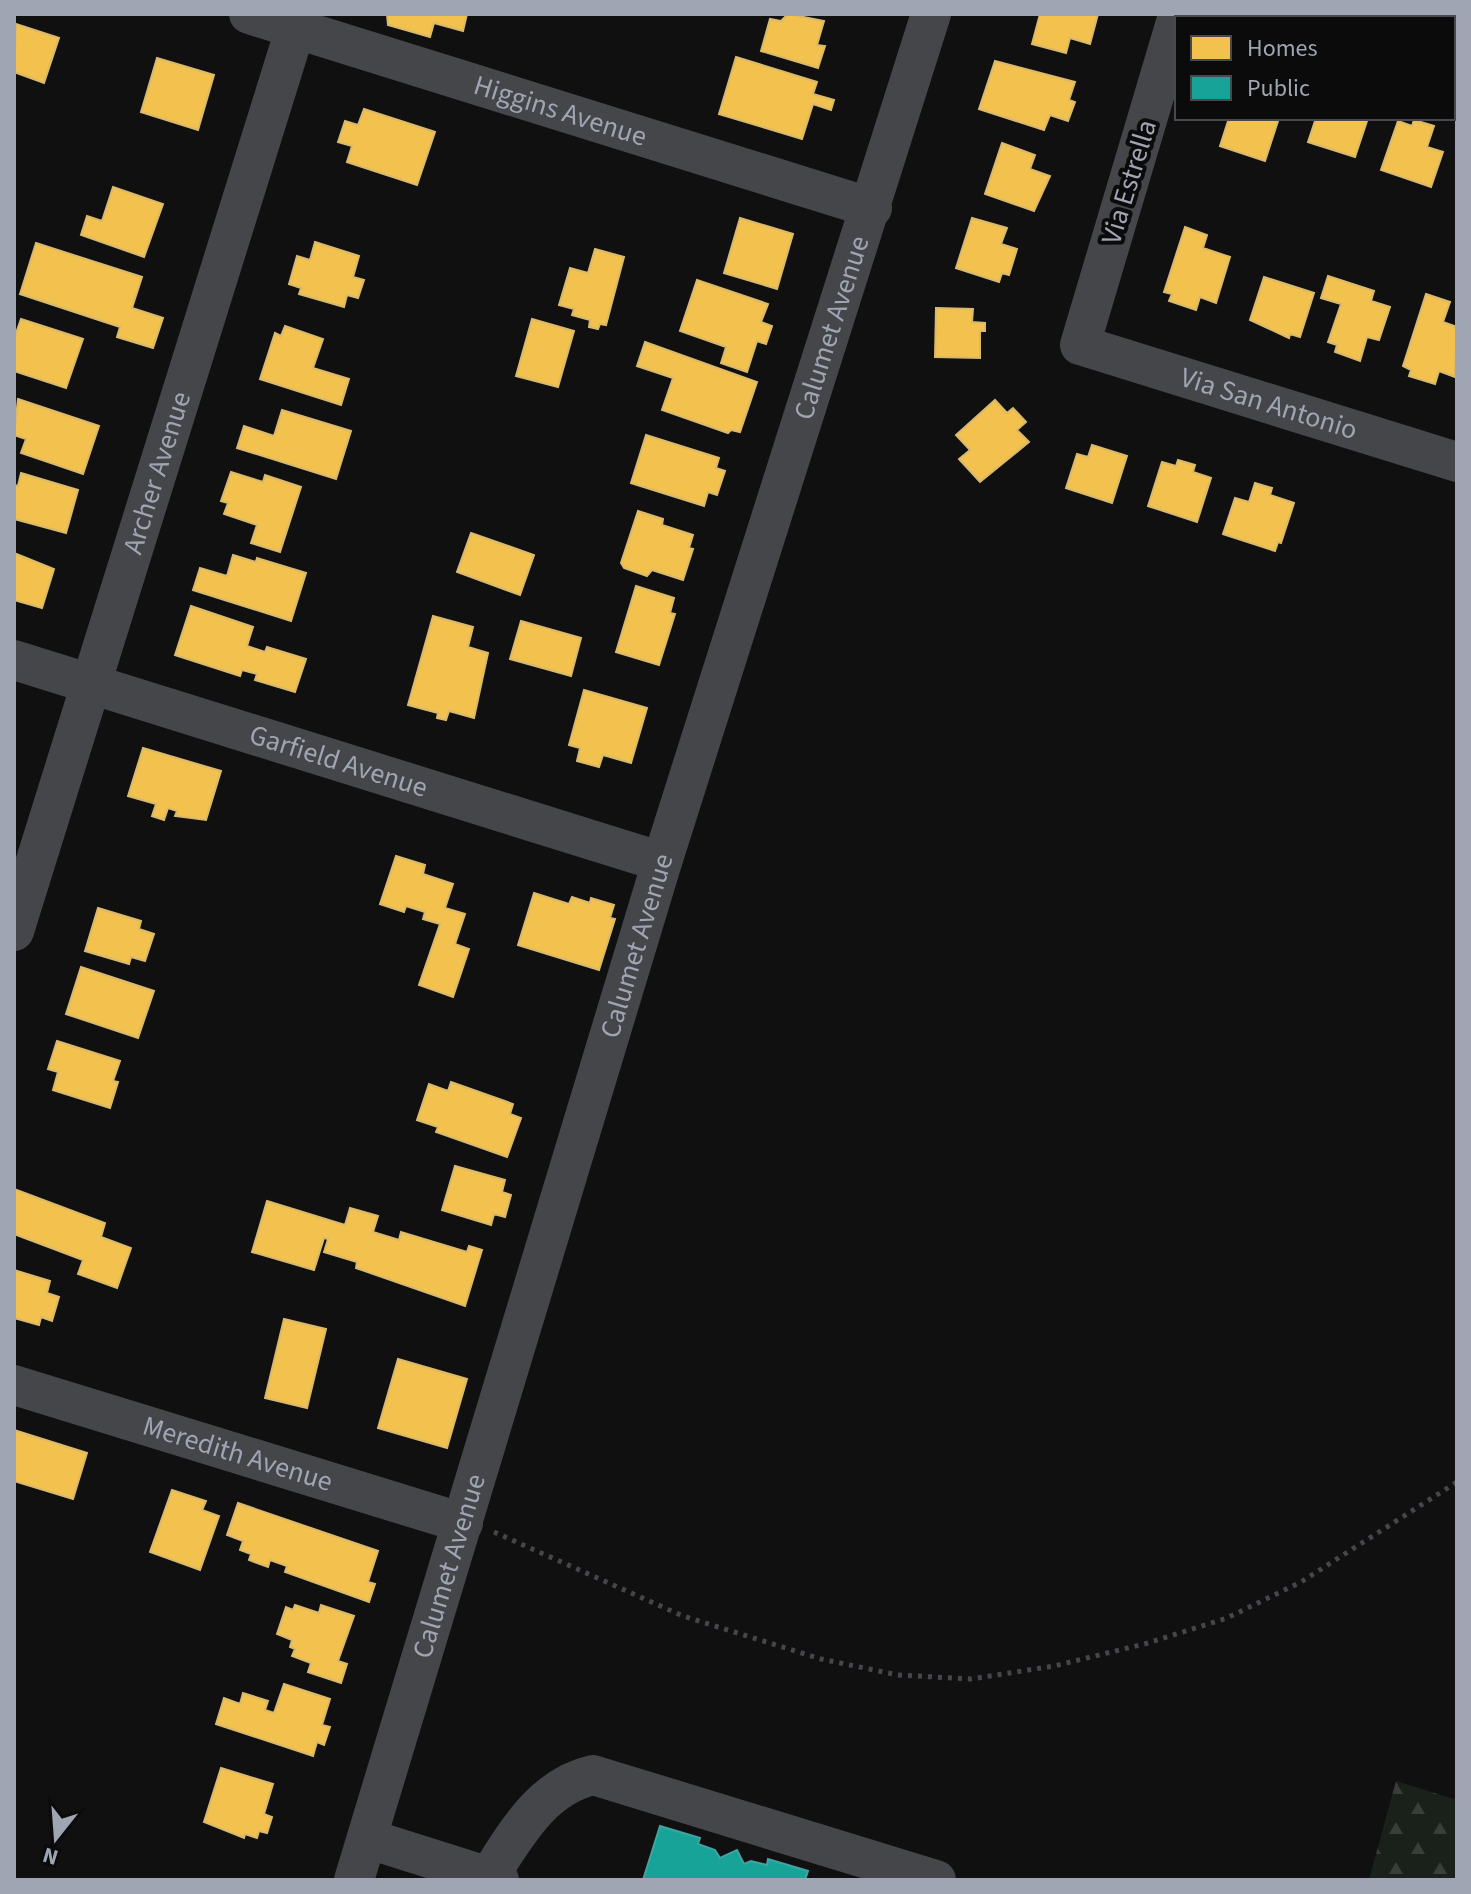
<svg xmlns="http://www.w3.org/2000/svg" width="1471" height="1894" font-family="'Source Sans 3',sans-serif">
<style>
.forest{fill:url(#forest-firs)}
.homes{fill:#f2c14e;stroke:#d9b96c;stroke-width:2}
.public{fill:#17a398;stroke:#40a4a0;stroke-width:2}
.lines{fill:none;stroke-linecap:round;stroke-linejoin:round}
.path{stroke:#46474b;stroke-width:5;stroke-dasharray:4 6;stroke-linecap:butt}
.minor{stroke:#454649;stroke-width:40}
.labels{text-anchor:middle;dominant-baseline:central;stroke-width:8;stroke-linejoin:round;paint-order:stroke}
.street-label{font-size:28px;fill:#a0a5b3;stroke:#0b0b0c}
</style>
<defs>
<pattern id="forest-firs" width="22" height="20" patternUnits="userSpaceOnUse" patternTransform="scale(2)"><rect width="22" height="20" fill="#1a211b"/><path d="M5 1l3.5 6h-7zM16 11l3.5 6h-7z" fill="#383e3a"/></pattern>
</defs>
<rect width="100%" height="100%" fill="#101011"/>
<!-- forest -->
<path class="forest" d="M 1396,1781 L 1457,1800 L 1457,1880 L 1369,1880 Z"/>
<!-- homes -->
<path class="homes" d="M 387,14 L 467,14 L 463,31 L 434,23 L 430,37 L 388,25 Z
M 788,14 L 824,21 L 817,45 L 825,46 L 818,68 L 761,51 L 770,19 L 781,21 Z
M 1040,14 L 1098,14 L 1090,44 L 1070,38 L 1066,53 L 1032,44 Z
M 16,24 L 59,38 L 44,83 L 14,72 Z
M 736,57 L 817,82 L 813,94 L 834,100 L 831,110 L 813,104 L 802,139 L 719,114 Z
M 157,58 L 214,75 L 198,130 L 141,112 Z
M 995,61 L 1075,82 L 1069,100 L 1075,102 L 1068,121 L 1050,115 L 1044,130 L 979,109 Z
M 364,109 L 435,132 L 417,185 L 347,162 L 352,146 L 338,142 L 345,121 L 358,125 Z
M 1229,118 L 1279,118 L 1265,161 L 1220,146 Z
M 1316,118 L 1368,118 L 1355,157 L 1308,142 Z
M 1414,120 L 1434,126 L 1427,147 L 1443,152 L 1431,187 L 1381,170 L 1398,121 L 1412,126 Z
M 1002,143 L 1035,155 L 1030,169 L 1050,176 L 1034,211 L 985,194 Z
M 113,187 L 163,204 L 144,257 L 81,235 L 87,216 L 102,221 Z
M 740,218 L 793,234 L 777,289 L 724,273 Z
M 972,218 L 1007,228 L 1001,244 L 1017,249 L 1009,275 L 1002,273 L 999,282 L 956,268 Z
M 1185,227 L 1207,235 L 1203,248 L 1230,257 L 1216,303 L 1200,297 L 1196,310 L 1169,301 L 1172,294 L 1164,292 Z
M 315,242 L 359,256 L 353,277 L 364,280 L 358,298 L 347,295 L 344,307 L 299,294 L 301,288 L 289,284 L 297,256 L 310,260 Z
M 36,243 L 142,277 L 132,308 L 163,318 L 153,348 L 117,337 L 120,327 L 20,294 Z
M 595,249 L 624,257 L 606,325 L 600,324 L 598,329 L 589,327 L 590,320 L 572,315 L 574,309 L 559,305 L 570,268 L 588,273 Z
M 1328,276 L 1374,291 L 1371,301 L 1390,307 L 1379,340 L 1367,337 L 1360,361 L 1335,352 L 1337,345 L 1328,342 L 1341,304 L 1321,298 Z
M 1264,277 L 1314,293 L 1300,337 L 1290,334 L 1289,338 L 1250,320 Z
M 697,280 L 768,304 L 761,322 L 772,326 L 766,344 L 757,341 L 747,372 L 721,363 L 726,347 L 680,331 Z
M 1426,294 L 1450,302 L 1443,322 L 1457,327 L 1455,377 L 1439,371 L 1435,384 L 1409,376 L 1411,370 L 1403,366 Z
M 936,308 L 973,309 L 972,322 L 985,323 L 985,331 L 980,331 L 980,358 L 935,357 Z
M 21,319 L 83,339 L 66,388 L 14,371 L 14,339 Z
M 532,319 L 574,331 L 558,387 L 516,376 Z
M 285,326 L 323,339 L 313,368 L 349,379 L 341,405 L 260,379 L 275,333 L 281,336 Z
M 645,342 L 757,382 L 740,432 L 731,430 L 728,433 L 662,410 L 673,378 L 637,366 Z
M 18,399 L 99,426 L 83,474 L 21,453 L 26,439 L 14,435 Z
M 995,400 L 1007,413 L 1013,408 L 1026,422 L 1017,430 L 1029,442 L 980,482 L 959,459 L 970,450 L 956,435 Z
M 282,410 L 351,431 L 336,479 L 237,448 L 244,426 L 274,436 Z
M 646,435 L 719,458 L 716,468 L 725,471 L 717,495 L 708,492 L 704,506 L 631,483 Z
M 1092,445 L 1127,456 L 1112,503 L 1066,488 L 1077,454 L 1088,457 Z
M 1178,460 L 1195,465 L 1193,472 L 1211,478 L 1197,522 L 1148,506 L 1162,462 L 1176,466 Z
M 231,472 L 263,482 L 265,475 L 301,487 L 280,552 L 251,543 L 257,525 L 224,514 L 228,503 L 221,501 Z
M 21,473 L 78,490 L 66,533 L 14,519 L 14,485 L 18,486 Z
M 1255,483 L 1272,488 L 1270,495 L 1294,503 L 1281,543 L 1278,542 L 1275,551 L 1223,534 L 1235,498 L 1249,502 Z
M 638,511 L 663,519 L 662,525 L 693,535 L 689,548 L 693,549 L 683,580 L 652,570 L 647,576 L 624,568 L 621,563 Z
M 471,533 L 534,555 L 520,595 L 457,572 Z
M 14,553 L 54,569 L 42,608 L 14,600 Z
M 233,555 L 256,562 L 257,558 L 306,573 L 291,621 L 193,590 L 200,568 L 227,576 Z
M 636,586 L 674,598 L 670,613 L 675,614 L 659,665 L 616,652 Z
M 191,606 L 253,627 L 247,646 L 265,652 L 267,647 L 306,659 L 295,692 L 255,680 L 257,674 L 242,670 L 240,676 L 175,655 Z
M 433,616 L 473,627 L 468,647 L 488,653 L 474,718 L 449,711 L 446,720 L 437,718 L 438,713 L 408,705 Z
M 521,621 L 581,638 L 571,676 L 510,659 Z
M 584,690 L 647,708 L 631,763 L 603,755 L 599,767 L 577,761 L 580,748 L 569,745 Z
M 143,748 L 221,771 L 206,820 L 175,816 L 177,811 L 168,808 L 164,820 L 152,816 L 156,804 L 128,796 Z
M 396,856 L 425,865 L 423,874 L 453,884 L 445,908 L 465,914 L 455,944 L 469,949 L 453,997 L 419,985 L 440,924 L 423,919 L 425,912 L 406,906 L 404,912 L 380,904 Z
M 534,893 L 569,904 L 572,897 L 590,903 L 591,898 L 614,905 L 610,918 L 615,919 L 599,970 L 518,945 Z
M 98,908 L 141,921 L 139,929 L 154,934 L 145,961 L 131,957 L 129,964 L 85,951 Z
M 81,967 L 154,991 L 138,1038 L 66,1014 Z
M 57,1041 L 120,1061 L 113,1081 L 118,1082 L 110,1108 L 53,1090 L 58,1072 L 48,1069 Z
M 451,1082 L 513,1104 L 510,1114 L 521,1118 L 507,1157 L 436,1132 L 438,1127 L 417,1120 L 429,1084 L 448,1091 Z
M 455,1166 L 505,1180 L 502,1192 L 511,1195 L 505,1217 L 494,1214 L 491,1225 L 442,1210 Z
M 14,1189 L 105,1223 L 101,1237 L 131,1248 L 117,1288 L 78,1274 L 83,1260 L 14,1234 Z
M 267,1201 L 345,1225 L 350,1208 L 378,1216 L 373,1232 L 399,1240 L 401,1232 L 467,1252 L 469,1246 L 482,1250 L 465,1306 L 356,1268 L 357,1262 L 324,1252 L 328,1239 L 324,1238 L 314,1270 L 252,1252 Z
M 14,1270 L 50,1281 L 47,1293 L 59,1297 L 52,1321 L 41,1317 L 39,1325 L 14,1318 Z
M 284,1319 L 326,1329 L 307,1408 L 265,1398 Z
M 398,1359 L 467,1379 L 447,1448 L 378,1428 Z
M 14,1430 L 87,1453 L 73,1499 L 14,1481 Z
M 172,1490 L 206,1501 L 202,1510 L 219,1516 L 200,1570 L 150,1552 Z
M 238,1503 L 378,1551 L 368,1582 L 375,1584 L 369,1602 L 285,1572 L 287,1566 L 270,1560 L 268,1567 L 249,1560 L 251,1554 L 240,1550 L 243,1541 L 227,1535 Z
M 295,1605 L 319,1613 L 321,1605 L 354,1616 L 338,1661 L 347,1664 L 341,1683 L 308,1672 L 311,1663 L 292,1656 L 295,1649 L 290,1647 L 292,1640 L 277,1634 L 286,1607 L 293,1610 Z
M 284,1684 L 330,1699 L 322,1725 L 330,1727 L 324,1745 L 317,1742 L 313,1756 L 216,1724 L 224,1698 L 240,1704 L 243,1693 L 268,1701 L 265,1710 L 274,1713 Z
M 221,1768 L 273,1784 L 264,1814 L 272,1817 L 267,1833 L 259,1831 L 257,1838 L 245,1834 L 244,1838 L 204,1822 Z"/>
<!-- public -->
<path class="public" d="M 660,1826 L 700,1838 L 698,1844 L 715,1850 L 720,1858 L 737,1850 L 744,1864 L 751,1861 L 767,1865 L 768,1859 L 808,1871 L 805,1880 L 643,1880 Z"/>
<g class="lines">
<!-- path -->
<path class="path" d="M 494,1532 L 683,1616 L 821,1659 L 898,1675 L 971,1679 L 1054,1666 L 1148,1643 L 1227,1618 L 1301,1582 L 1457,1482"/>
<!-- minor -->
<g class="minor">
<path id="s1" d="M 249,14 L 872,208"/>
<path d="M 1322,14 L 1334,18"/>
<path id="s2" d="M 1177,19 L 1080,345 L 1457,462"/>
<path d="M 1453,56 L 1457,57"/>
<path id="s3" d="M 14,660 L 662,862"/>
<path id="s4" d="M 14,931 L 300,14"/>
<path id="s5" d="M 14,1385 L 463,1523"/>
<path d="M 369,1839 L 499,1880"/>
<path d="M 489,1876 C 516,1835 541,1787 593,1775 L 936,1880"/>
<path id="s6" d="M 354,1880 L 662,862 L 931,14"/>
</g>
</g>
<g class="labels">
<!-- street labels -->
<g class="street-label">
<text stroke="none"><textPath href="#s1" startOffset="326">Higgins Avenue</textPath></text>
<text transform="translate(1129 182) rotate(-73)">Via Estrella</text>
<text stroke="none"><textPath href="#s6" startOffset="1624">Calumet Avenue</textPath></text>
<text stroke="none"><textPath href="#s2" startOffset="538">Via San Antonio</textPath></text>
<text stroke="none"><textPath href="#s4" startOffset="480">Archer Avenue</textPath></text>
<text stroke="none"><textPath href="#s3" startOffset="340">Garfield Avenue</textPath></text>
<text stroke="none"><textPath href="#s6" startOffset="976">Calumet Avenue</textPath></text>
<text stroke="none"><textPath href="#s5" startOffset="234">Meredith Avenue</textPath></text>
<text stroke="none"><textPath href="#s6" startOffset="328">Calumet Avenue</textPath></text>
</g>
</g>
<!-- border -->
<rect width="1471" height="1894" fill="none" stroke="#a0a5b3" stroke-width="32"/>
<!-- legend -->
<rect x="1175" y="16" width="280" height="104" fill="#0b0b0c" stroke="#47494f" stroke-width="2"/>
<rect x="1191" y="36" width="40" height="24" fill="#f2c14e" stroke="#47494f" stroke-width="2"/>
<text x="1247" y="56" font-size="24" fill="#a0a5b3">Homes</text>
<rect x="1191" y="76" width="40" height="24" fill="#17a398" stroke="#47494f" stroke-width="2"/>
<text x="1247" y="96" font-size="24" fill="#a0a5b3">Public</text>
<!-- north arrow -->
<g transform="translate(56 1838) rotate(197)" stroke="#0b0b0c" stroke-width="6" paint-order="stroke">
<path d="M0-6L14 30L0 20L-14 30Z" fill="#a0a5b3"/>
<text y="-12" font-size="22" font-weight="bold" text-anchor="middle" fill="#a0a5b3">N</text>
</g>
</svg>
